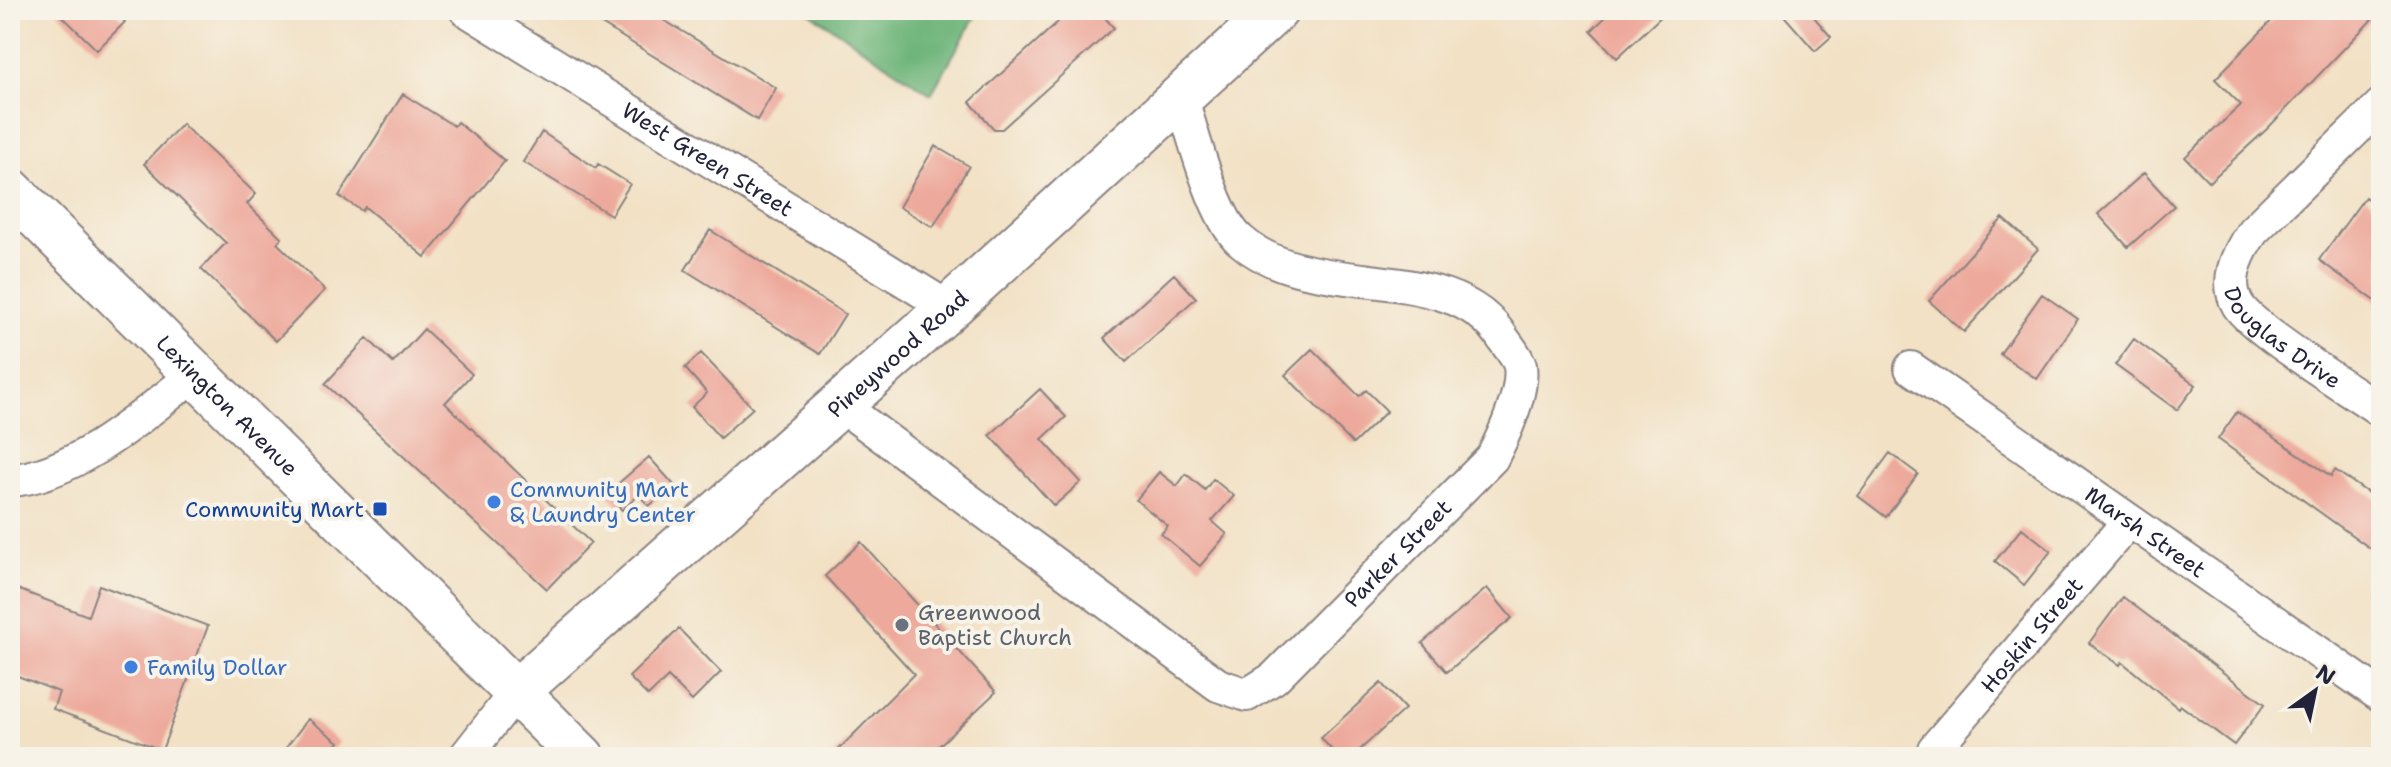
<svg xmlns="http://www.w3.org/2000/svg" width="2391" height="767" font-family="'Shantell Sans',sans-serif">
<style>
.forest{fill:#6eb57a;stroke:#486c5a;stroke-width:2}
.building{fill:#eda99b}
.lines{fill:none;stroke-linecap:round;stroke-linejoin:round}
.street-casing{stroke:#8a8280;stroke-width:36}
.secondary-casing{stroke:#8a8280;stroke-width:48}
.street{stroke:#fff;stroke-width:32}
.secondary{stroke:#fff;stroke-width:44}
.shop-dot{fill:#3f7fe0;stroke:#f7f3e8;stroke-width:3}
.transit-dot{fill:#1a4fb4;stroke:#f7f3e8;stroke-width:3}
.worship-dot{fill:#6b7280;stroke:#f7f3e8;stroke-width:3}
.labels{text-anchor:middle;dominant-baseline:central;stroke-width:8;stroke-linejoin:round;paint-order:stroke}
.street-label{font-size:22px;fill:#22223b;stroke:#f7f3e8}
.shop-label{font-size:22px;fill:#366cbe;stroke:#f7f3e8;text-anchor:start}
.transit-label{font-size:22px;fill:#164399;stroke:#f7f3e8;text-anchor:end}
.worship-label{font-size:22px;fill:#5b616d;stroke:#f7f3e8;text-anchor:start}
</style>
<rect width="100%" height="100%" fill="#f7f3e8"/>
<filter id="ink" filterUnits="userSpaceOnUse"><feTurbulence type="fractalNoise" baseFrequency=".0125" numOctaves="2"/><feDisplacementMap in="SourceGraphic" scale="16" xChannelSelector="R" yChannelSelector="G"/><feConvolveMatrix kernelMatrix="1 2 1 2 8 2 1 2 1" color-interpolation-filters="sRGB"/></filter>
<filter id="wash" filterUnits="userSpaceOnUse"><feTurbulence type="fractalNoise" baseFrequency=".006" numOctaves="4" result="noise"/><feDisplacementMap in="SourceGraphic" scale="32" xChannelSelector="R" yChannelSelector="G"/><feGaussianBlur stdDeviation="1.8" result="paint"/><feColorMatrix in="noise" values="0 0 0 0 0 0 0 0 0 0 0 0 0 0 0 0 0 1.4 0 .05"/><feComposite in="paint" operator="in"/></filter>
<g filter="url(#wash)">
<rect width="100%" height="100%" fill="#f2e1c5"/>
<!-- forest -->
<path class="forest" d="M 806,10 L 979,10 L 931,94 Z"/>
<g id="blocks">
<!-- building -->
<path class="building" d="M 56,10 L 113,10 L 125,22 L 97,50 Z
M 579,10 L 647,10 L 776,88 L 757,120 Z
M 1071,10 L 1098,10 L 1114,28 L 1002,129 L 994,129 L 970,102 Z
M 1613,10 L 1668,10 L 1617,58 L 1591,31 Z
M 1779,10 L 1808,10 L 1831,37 L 1815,51 Z
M 2282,10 L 2381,10 L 2267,129 L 2209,182 L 2185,157 L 2241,105 L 2215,79 Z
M 403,94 L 454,126 L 457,122 L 505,161 L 425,257 L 365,207 L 362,211 L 339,196 Z
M 182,124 L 256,194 L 247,204 L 282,238 L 277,243 L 325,290 L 276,341 L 201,269 L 226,243 L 144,164 Z
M 542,132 L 596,168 L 598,164 L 630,184 L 611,215 L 523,162 Z
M 935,146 L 969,166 L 933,227 L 899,207 Z
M 2144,173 L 2174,206 L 2128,247 L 2098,214 Z
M 2365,197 L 2381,209 L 2381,305 L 2319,260 Z
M 2003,218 L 2038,249 L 1964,332 L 1929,301 Z
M 710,230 L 845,314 L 820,354 L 685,270 Z
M 1174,274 L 1196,298 L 1126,362 L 1104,338 Z
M 2042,294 L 2078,319 L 2037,379 L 2000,354 Z
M 424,329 L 472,374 L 445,403 L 591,543 L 547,589 L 325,384 L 367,338 L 393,363 Z
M 2134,339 L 2196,385 L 2177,410 L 2115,365 Z
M 1312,349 L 1359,396 L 1366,390 L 1387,411 L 1353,444 L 1285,375 Z
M 701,353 L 753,408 L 720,438 L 692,407 L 707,393 L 685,368 Z
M 1040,389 L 1066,417 L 1042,439 L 1081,482 L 1054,506 L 990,435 Z
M 2237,412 L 2331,476 L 2335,470 L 2381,502 L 2381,556 L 2218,439 Z
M 1890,453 L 1918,474 L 1886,517 L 1858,496 Z
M 649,457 L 674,485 L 649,506 L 639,495 L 622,510 L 607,493 Z
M 1159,472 L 1177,486 L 1186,474 L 1205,490 L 1213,479 L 1234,496 L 1212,521 L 1227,534 L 1200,566 L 1161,534 L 1168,526 L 1136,500 Z
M 2022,528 L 2051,551 L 2024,585 L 1995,561 Z
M 861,542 L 996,692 L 927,757 L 831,757 L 914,674 L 825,576 Z
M 99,585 L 208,626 L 162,750 L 53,709 L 59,692 L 10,673 L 10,606 L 17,589 L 88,616 Z
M 1487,588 L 1512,618 L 1447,672 L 1422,643 Z
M 2123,597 L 2265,704 L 2234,745 L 2180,705 L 2178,708 L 2122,662 L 2120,665 L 2089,643 Z
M 679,629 L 721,672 L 692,701 L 668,677 L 648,696 L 629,677 Z
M 1381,683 L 1405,709 L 1352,757 L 1338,757 L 1321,738 Z
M 308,719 L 339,742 L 327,757 L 279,757 Z"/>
</g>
</g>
<g filter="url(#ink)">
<use href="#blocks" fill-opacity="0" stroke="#8a8280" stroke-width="2"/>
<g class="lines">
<defs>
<g id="street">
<path id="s1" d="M 466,10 L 949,308"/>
<path id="s2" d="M 2381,105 L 2253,231 C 2239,251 2223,280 2238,305 C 2252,329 2353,391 2381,411"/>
<path id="s3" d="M 1911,368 L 2381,696"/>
<path id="s4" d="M 839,404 L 1218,685 L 1247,695 L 1274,678 L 1492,458 C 1504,435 1524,392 1520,366 C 1518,358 1509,347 1504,340 C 1453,255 1311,304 1240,240 C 1214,218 1191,129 1181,95"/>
<path d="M 10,480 C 74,477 147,412 195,374"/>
<path id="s5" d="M 1934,749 L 2129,521"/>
<path d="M 465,757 L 516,692"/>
</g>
<g id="secondary">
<path id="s6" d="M 10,190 L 582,757"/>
<path id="s7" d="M 516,692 L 949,308 L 1276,10"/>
</g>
</defs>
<!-- street casing -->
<use href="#street" class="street-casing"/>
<!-- secondary casing -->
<use href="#secondary" class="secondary-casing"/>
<!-- street -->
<use href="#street" class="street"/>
<!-- secondary -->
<use href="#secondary" class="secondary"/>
</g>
</g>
<!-- markers -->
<g class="shop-dot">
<circle cx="494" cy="502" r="8"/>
<circle cx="131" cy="667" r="8"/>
</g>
<rect class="transit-dot" x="372" y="501" width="16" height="16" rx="4"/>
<circle class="worship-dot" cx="902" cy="625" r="8"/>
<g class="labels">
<!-- street labels -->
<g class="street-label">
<text stroke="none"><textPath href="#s1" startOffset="284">West Green Street</textPath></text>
<text stroke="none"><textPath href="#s2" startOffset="314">Douglas Drive</textPath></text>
<text stroke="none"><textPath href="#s7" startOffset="510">Pineywood Road</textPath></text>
<text stroke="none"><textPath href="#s6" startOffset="306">Lexington Avenue</textPath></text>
<text stroke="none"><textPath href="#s3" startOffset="286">Marsh Street</textPath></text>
<text stroke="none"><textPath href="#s4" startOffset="710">Parker Street</textPath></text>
<text stroke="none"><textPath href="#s5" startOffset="150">Hoskin Street</textPath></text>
</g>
<!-- shop labels -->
<g class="shop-label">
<text x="510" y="489">Community Mart<tspan x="510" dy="25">&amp; Laundry Center</tspan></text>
<text x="147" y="667">Family Dollar</text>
</g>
<!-- transit labels -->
<g class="transit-label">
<text x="364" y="509">Community Mart</text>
</g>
<!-- worship labels -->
<g class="worship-label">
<text x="918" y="612">Greenwood<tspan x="918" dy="25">Baptist Church</tspan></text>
</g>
</g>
<!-- margin -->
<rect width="2391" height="767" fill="none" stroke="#f7f3e8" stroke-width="40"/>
<!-- north arrow -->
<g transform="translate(2315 691) rotate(33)" stroke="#f7f3e8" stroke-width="6" paint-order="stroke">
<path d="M0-6L14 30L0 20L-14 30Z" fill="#22223b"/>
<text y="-12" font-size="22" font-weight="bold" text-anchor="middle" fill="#22223b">N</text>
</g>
</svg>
